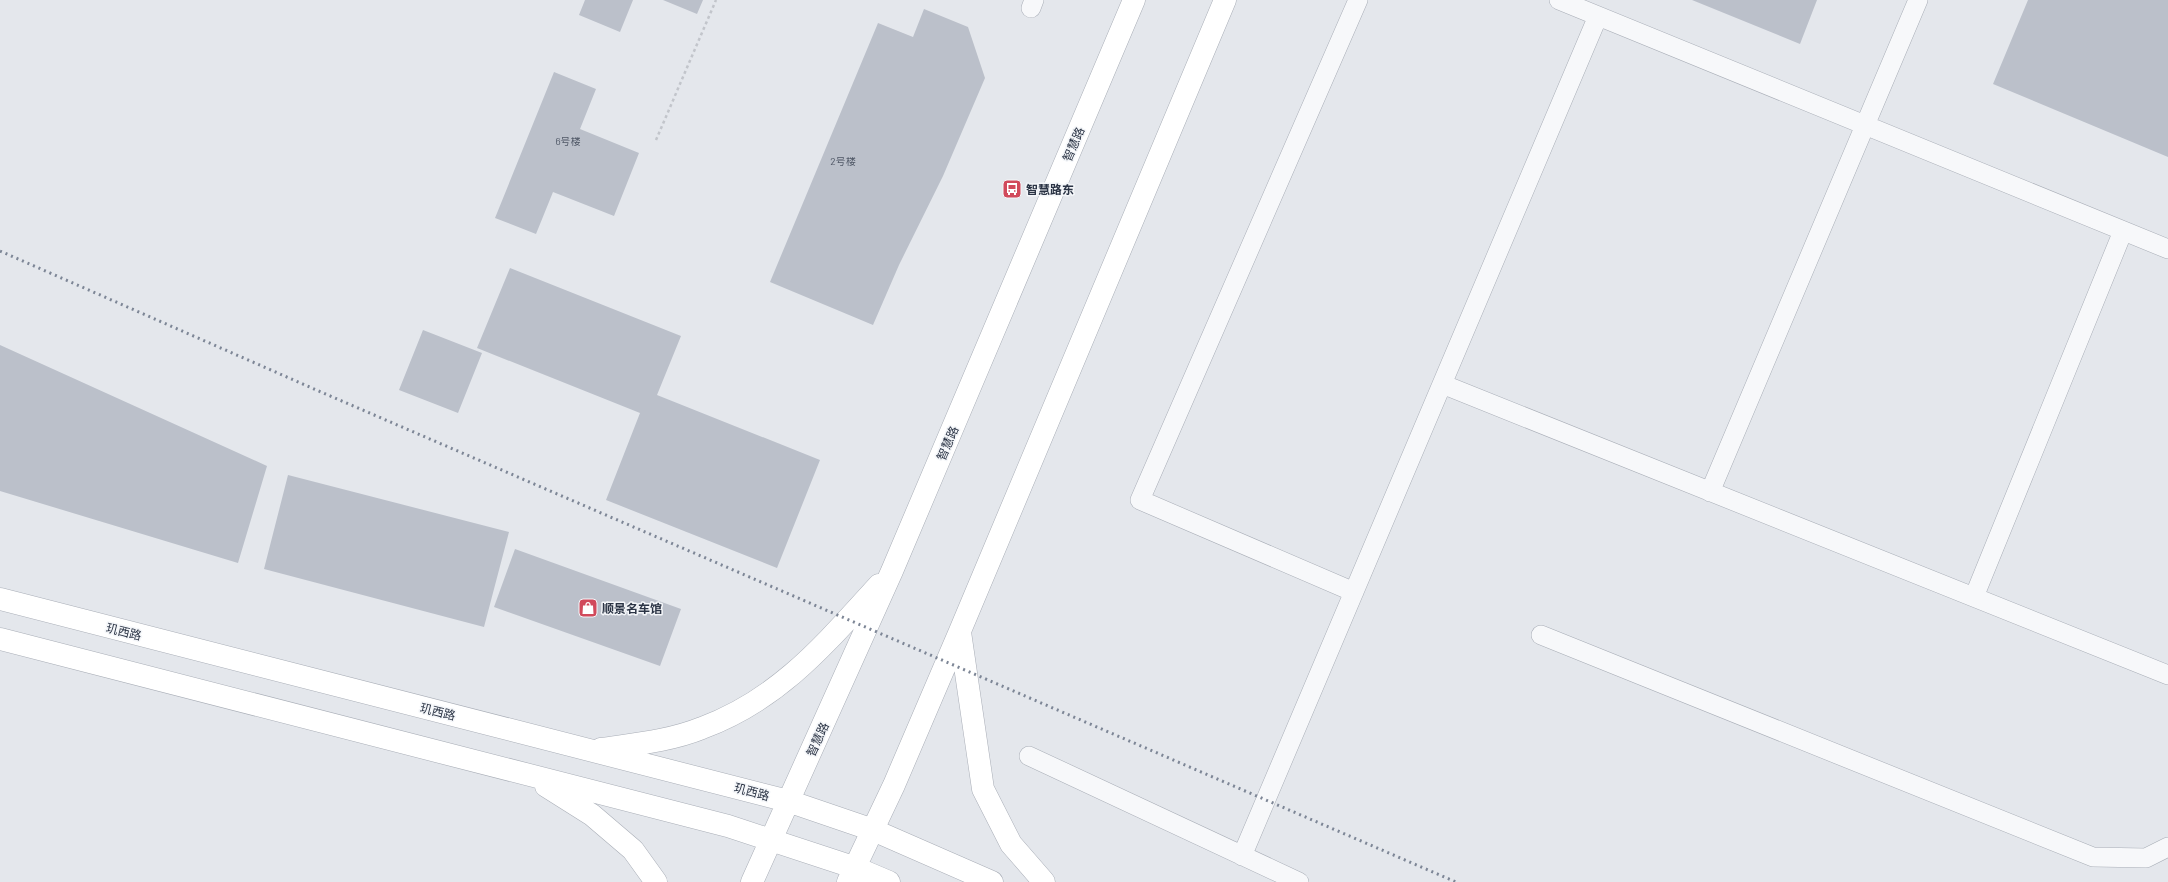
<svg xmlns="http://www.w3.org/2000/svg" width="2168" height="882" font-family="Barlow,'Noto Sans SC',sans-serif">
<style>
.building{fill:#bbc0ca}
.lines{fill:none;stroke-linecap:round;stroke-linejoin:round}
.lane-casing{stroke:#a9aeb7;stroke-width:20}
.secondary-casing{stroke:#a9aeb7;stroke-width:23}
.path{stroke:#c2c5cb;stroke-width:2.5;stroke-dasharray:3 3;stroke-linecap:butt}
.lane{stroke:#f7f8fa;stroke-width:19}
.secondary{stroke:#fff;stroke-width:22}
.rail{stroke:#7d8696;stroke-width:3;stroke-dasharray:2 4;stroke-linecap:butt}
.labels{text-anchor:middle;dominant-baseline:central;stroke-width:3;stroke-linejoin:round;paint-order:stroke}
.number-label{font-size:10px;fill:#4f5766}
.street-label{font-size:12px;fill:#2b3445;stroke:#f4f6f9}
.poi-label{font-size:12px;font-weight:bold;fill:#2b3445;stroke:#f4f6f9;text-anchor:start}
</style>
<rect width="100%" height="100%" fill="#e4e7ec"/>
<!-- building -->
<path class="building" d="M 585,0 L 633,0 L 620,32 L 579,15 Z
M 663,0 L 703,0 L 697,14 Z
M 1692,0 L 1817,0 L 1800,44 Z
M 2028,0 L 2168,0 L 2168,157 L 1993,84 Z
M 924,9 L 968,27 L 985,78 L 943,176 L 899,265 L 873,325 L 770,282 L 878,23 L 913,37 Z
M 554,72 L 596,89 L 580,129 L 639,153 L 614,216 L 553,192 L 536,234 L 495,218 Z
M 510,268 L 681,336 L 657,395 L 820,460 L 777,568 L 606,500 L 640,413 L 477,348 Z
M 423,330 L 482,353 L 458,413 L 399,390 Z
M 0,345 L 267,466 L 238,563 L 0,491 Z
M 288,475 L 509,532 L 484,627 L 264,569 Z
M 515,549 L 681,609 L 660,666 L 494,607 Z"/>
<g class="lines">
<defs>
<path id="lane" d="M 1559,0 L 2168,249
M 1031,8 L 1034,0
M 1442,384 L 2168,675
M 1710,492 L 1918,0
M 1354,592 L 1140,500 L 1358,0
M 1974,597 L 2123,231
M 1541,635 L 2093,857 L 2146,858 L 2168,847
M 1029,756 L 1299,882
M 1242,856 L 1598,16"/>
<path id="secondary" d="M 0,599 L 788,801 L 873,830 L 992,882
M 960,632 L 983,789 L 1011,844 L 1044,882
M 0,639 L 728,826 L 856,868 L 889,882
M 601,749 C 635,744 670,741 702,728 C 780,699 825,644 879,585
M 546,786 L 592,815 L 633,850 L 656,882
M 752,882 L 892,571 L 1134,0
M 848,882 L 894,785 L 960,631 L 1225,0"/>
</defs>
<!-- lane casing -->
<use href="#lane" class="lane-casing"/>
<!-- secondary casing -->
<use href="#secondary" class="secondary-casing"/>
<!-- path -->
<path class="path" d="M 656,140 L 716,0"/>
<!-- lane -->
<use href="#lane" class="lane"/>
<!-- secondary -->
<use href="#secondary" class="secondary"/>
<!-- rail -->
<path class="rail" d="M 0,251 L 321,392 L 1456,882"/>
</g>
<!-- icons -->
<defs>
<symbol id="bus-square" viewBox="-11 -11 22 22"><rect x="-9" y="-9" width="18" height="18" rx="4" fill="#d1495b" stroke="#f4f6f9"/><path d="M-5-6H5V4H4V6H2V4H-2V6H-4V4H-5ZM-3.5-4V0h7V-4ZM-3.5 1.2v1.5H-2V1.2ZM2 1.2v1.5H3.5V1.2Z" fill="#fff"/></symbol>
<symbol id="shop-square" viewBox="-11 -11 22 22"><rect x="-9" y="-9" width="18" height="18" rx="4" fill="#d1495b" stroke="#f4f6f9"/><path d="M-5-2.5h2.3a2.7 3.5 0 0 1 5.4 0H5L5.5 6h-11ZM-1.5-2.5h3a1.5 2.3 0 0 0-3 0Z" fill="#fff"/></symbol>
</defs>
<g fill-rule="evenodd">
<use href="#bus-square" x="1001" y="178" width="22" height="22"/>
<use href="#shop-square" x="577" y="597" width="22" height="22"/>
</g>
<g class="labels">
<!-- number labels -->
<g class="number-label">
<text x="568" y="141">6号楼</text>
<text x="843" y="161">2号楼</text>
</g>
<!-- street labels -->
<g class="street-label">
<text transform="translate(1073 144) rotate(-67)">智慧路</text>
<text transform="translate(947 443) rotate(-67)">智慧路</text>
<text transform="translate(124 631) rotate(14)">玑西路</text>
<text transform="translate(438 711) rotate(14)">玑西路</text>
<text transform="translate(817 739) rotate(-65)">智慧路</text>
<text transform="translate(752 791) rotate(15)">玑西路</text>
</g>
<!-- poi labels -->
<g class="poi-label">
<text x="1026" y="189">智慧路东</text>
<text x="602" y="608">顺景名车馆</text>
</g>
</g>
</svg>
